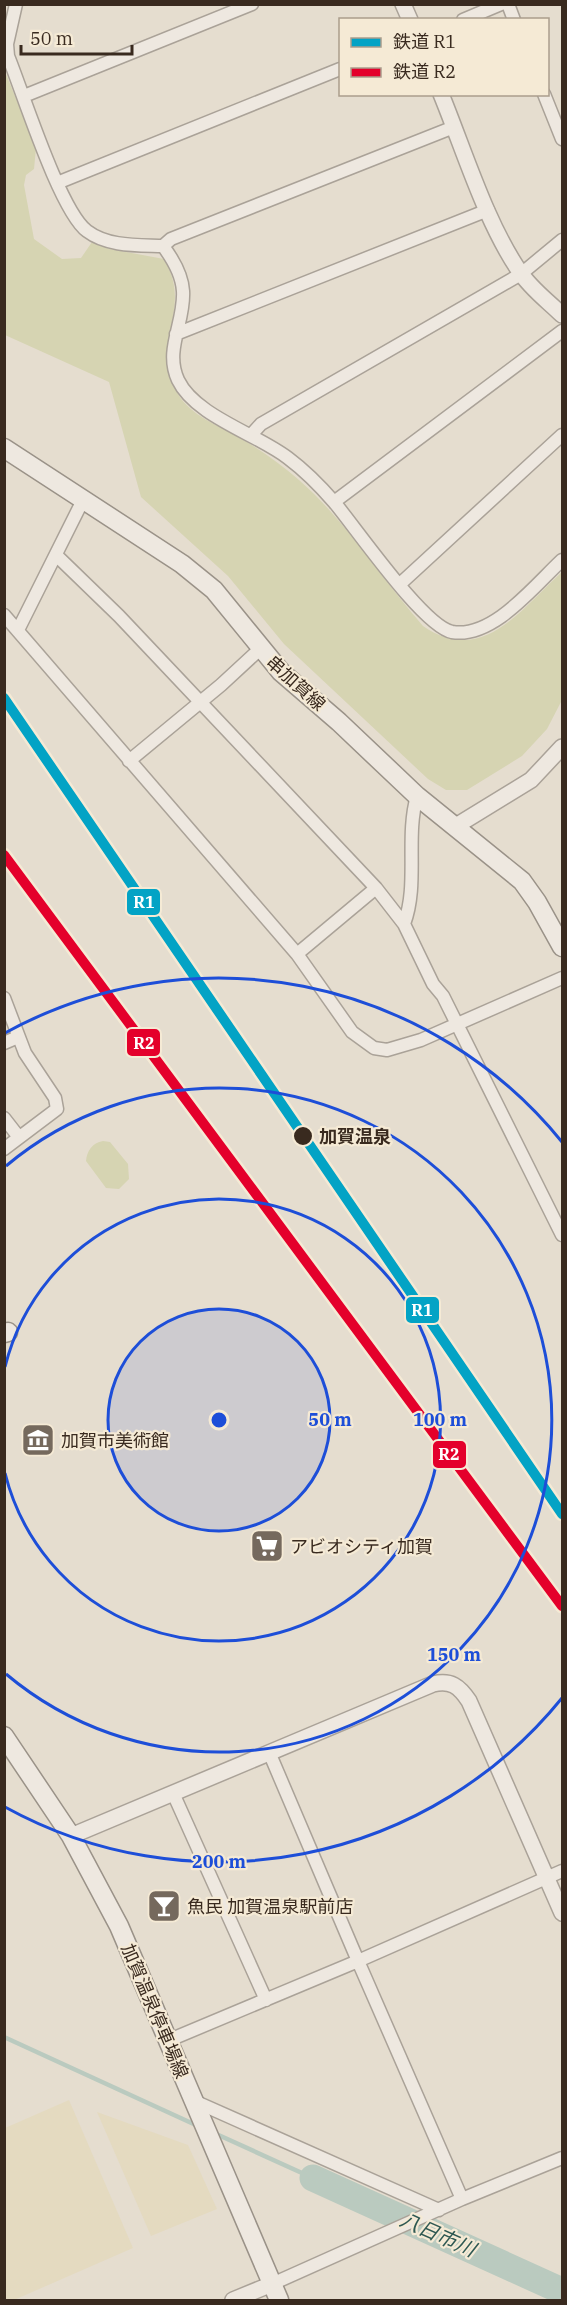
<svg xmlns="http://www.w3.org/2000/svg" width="567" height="2305" font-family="'IBM Plex Serif','Noto Sans JP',serif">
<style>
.farmland{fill:#e4dac0}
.green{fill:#d6d4b2}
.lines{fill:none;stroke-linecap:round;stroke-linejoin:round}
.stream{stroke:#bacabf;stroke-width:4.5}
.river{stroke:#bacabf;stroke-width:27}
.minor-casing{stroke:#aaa298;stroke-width:15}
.tertiary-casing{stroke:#aaa298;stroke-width:18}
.secondary-casing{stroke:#9a9288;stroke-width:21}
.minor{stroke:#eee8e0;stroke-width:12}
.tertiary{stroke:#eee8e0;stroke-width:15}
.secondary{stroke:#eee8e0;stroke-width:18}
.rail-1-casing{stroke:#f5ead5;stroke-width:15}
.rail-2-casing{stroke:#f5ead5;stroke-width:15}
.rail-1{stroke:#03a3c5;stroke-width:10}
.rail-2{stroke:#e4002b;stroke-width:10}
.ring{fill:none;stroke:#1d4ed8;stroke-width:3}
.stop-dot{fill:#392a1f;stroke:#f5ead5;stroke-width:2}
.labels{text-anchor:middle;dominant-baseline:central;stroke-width:4.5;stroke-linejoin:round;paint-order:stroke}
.street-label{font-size:18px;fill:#392a1f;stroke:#f5ead5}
.stop-label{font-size:18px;font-weight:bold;fill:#392a1f;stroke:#f5ead5;text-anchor:start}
.poi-label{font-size:18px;fill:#392a1f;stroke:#f5ead5;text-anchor:start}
.water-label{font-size:20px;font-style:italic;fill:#2f5953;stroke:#f5ead5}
.centre{fill:#1d4ed8;stroke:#f5ead5;stroke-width:3}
.ring-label{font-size:18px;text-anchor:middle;font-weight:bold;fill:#1d4ed8;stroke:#f5ead5;stroke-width:4.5;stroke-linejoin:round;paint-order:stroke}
.line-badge{stroke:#f5ead5;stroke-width:2}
.badge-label{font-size:16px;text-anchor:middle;font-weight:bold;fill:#fff}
</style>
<rect width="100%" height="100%" fill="#e5ddcf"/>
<!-- farmland -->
<path class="farmland" d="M 69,2100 L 133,2248 L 14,2300 L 5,2300 L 5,2128 Z
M 97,2112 L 188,2145 L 217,2209 L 151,2236 Z"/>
<!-- green -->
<path class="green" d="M 4,69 L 36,148 L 34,169 L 26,175 L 24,185 L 34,239 L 62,259 L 81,258 L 92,242 L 110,249 L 164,259 C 195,311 147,344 178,394 C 191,416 218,425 240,438 C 261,450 281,464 299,480 C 347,522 381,578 423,626 C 482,667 521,609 562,572 L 562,700 L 547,729 L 522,756 L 467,790 L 446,790 L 428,779 L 284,644 L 228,576 L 141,497 L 109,382 L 5,335 Z
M 103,1141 L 110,1142 L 128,1164 L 129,1179 L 119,1189 L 106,1188 L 86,1161 C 87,1151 92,1143 103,1141 Z"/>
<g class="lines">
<!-- stream -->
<path class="stream" d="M 4,2037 L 198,2126
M 214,2133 L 313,2178"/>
<!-- river -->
<path class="river" d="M 313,2178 L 562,2291"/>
<defs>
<path id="minor" d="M 16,4 L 7,44 L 8,56 C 23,93 60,211 87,231 C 108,247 139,245 163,246 C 172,258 182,275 183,291 C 185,322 164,350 178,380 C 195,416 257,434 288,458 C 304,470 321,487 334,502 C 356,528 423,626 452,632 C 493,639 535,585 562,560
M 508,4 L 514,20
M 463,20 L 501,4
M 544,94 L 562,139
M 24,96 L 252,4
M 57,183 L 340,69
M 163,246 L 171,239 L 454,127
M 176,334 L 488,210
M 251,435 L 261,424 L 521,274 L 562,240
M 334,502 L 562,331
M 56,555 L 119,616 L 376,888 L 404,924 L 433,984 L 443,996 L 562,1235
M 400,584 L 562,435
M 4,615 L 297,954 L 352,1032 L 374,1048 L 387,1050 L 421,1040 L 562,978
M 18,630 L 83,500
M 129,761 L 221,685 L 260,649
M 404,924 C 419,884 405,838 417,796
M 297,954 L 376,888
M 4,998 L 25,1053 L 55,1098 L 57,1109 L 4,1149
M 4,1043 L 18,1037
M 4,1118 L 18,1136
M 173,1793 L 266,2000
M 167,2041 L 358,1961 L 269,1752
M 194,2101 L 439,2210
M 462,2199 L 358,1961 L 562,1871
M 272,2284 L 462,2199 L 562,2158"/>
<path id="tertiary" d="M 403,4 L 410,20
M 441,94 C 464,150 486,223 520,272 C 531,289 548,301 562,315
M 456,826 L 531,780 L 562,747
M 71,1836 L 433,1684 C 451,1680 459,1686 469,1701 L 562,1913
M 233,2300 L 272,2284"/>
<path id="secondary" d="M 4,448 L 182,564 L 214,590 L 281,672 L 339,722 L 417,796 L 522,881 L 537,902 L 562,947
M 4,1333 L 8,1332
M 4,1736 L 71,1836 L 119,1926 L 279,2300"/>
</defs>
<!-- minor casing -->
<use href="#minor" class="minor-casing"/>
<!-- tertiary casing -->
<use href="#tertiary" class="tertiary-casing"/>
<!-- secondary casing -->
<use href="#secondary" class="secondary-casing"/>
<!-- minor -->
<use href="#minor" class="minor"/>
<!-- tertiary -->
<use href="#tertiary" class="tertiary"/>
<!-- secondary -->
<use href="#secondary" class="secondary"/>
<defs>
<path id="rail-1" d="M 4,698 L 562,1514"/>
<path id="rail-2" d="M 4,855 L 562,1606"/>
</defs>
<!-- rail-1 casing -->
<use href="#rail-1" class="rail-1-casing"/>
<!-- rail-2 casing -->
<use href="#rail-2" class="rail-2-casing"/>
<!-- rail-1 -->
<use href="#rail-1" class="rail-1"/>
<!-- rail-2 -->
<use href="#rail-2" class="rail-2"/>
</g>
<!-- distance rings -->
<circle cx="219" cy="1420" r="111" fill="#1d4ed8" fill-opacity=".12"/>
<g class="ring">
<circle cx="219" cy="1420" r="111"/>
<path d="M5 1367A221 221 0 1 1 5 1473"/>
<path d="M6 1166A332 332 0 1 1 6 1674"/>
<path d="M562 1698A442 442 0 0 1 5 1807M5 1033A442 442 0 0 1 562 1142"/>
</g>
<!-- icons -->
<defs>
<symbol id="museum-square" viewBox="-11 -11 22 22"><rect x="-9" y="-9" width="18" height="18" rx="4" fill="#75695d" stroke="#f5ead5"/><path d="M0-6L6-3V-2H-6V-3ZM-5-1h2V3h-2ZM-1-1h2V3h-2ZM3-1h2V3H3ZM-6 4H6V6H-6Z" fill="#fff"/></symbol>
<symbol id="supermarket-square" viewBox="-11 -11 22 22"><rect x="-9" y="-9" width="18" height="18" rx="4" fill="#75695d" stroke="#f5ead5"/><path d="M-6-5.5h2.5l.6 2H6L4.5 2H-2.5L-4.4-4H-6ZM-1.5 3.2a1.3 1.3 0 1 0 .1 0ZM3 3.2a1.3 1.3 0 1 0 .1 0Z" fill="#fff"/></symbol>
<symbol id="bar-square" viewBox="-11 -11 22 22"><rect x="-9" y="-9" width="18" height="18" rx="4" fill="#75695d" stroke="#f5ead5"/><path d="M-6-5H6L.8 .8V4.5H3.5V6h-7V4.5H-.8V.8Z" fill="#fff"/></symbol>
</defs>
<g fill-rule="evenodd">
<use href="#museum-square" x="19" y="1421" width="38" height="38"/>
<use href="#supermarket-square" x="248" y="1527" width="38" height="38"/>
<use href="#bar-square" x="145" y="1887" width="38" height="38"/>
</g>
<!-- markers -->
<circle class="stop-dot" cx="303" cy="1136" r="10"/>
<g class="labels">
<!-- street labels -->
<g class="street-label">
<text transform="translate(296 683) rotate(42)">串加賀線</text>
<text transform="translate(155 2011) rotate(67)">加賀温泉停車場線</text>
</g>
<!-- stop labels -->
<g class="stop-label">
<text x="319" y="1136">加賀温泉</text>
</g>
<!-- poi labels -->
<g class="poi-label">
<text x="61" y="1440">加賀市美術館</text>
<text x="290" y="1546">アビオシティ加賀</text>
<text x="187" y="1906">魚民 加賀温泉駅前店</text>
</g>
<!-- water labels -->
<g class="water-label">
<text transform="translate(438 2234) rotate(24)">八日市川</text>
</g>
</g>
<circle cx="219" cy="1420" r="9" class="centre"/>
<g class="ring-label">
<text x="330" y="1426">50 m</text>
<text x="440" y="1426">100 m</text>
<text x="454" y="1661">150 m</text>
<text x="219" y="1868">200 m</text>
</g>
<g class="line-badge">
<rect x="126" y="888" width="35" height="28" rx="6" fill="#03a3c5"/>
<rect x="126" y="1028" width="35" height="29" rx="6" fill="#e4002b"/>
<rect x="405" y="1296" width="35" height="28" rx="6" fill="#03a3c5"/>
<rect x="432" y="1440" width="35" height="29" rx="6" fill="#e4002b"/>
</g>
<g class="badge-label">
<text x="144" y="908">R1</text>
<text x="144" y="1049">R2</text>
<text x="422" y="1316">R1</text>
<text x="449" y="1460">R2</text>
</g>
<!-- border -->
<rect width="567" height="2305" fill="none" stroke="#392a1f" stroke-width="12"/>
<!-- legend -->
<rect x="339" y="18" width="210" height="78" fill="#f5ead5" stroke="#aa9d8c" stroke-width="1.5"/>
<rect x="351" y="38" width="30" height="9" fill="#03a3c5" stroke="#aa9d8c" stroke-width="1.5"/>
<text x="393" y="48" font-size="18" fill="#392a1f">鉄道 R1</text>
<rect x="351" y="68" width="30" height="9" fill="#e4002b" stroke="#aa9d8c" stroke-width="1.5"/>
<text x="393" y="78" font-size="18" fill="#392a1f">鉄道 R2</text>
<!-- scale -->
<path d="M21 45v9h111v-9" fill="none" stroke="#392a1f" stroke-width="3"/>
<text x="30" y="45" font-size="18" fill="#392a1f" stroke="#f5ead5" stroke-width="4.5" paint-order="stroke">50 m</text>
</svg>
